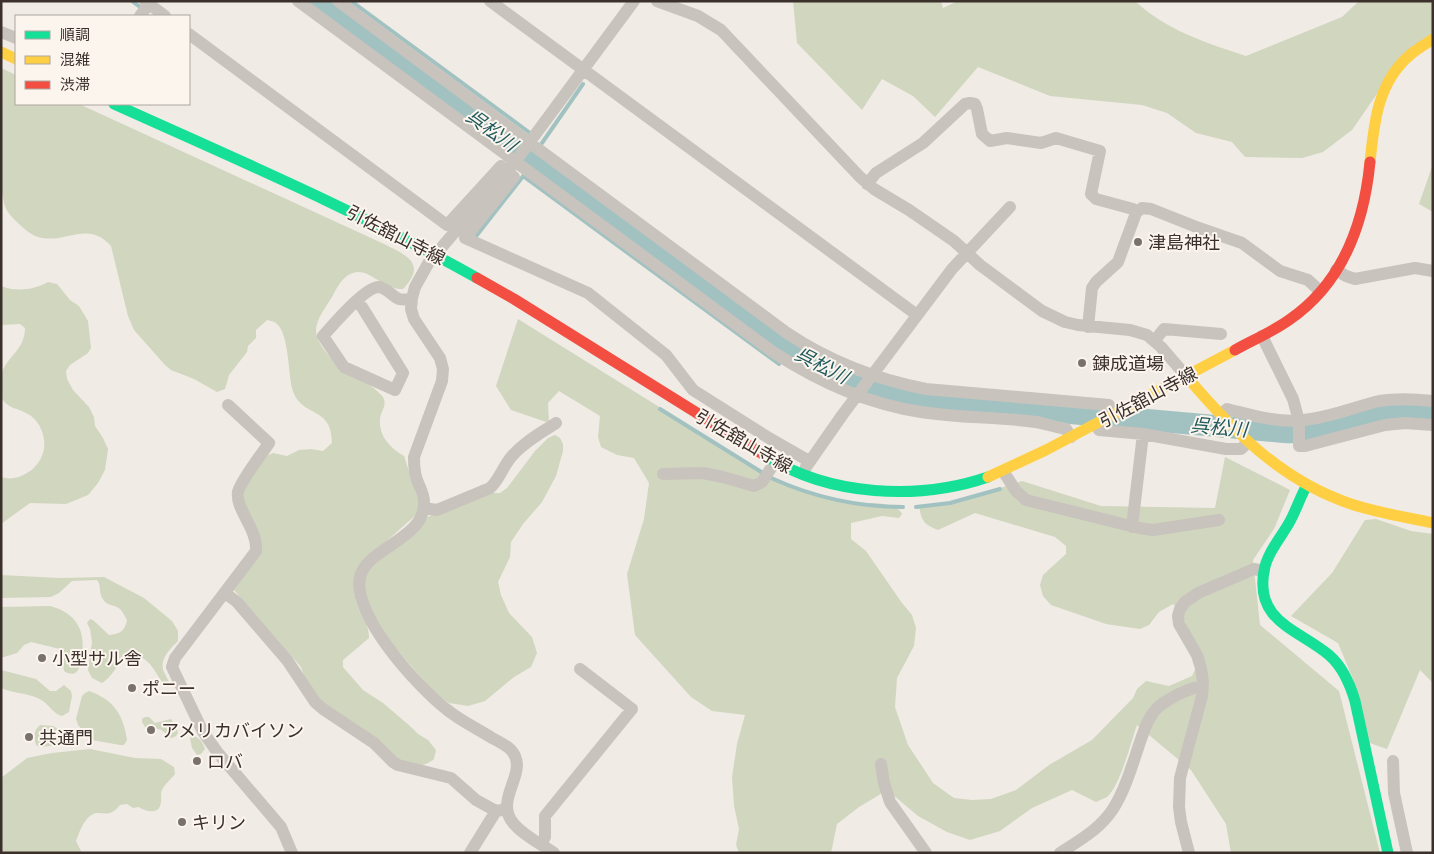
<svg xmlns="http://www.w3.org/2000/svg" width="1434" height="854" font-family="Mulish,'Noto Sans JP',sans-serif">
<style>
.green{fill:#d1d6bf}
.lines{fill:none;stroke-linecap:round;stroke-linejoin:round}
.stream{stroke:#a1c2c1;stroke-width:4}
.river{stroke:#a1c2c1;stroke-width:22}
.street{stroke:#c9c3be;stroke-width:12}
.fast{stroke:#16e098;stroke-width:11}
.slow{stroke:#ffcf43;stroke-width:11}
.jam{stroke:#f24e42;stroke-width:11}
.poi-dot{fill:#7a716c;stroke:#fbf5ee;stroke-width:2}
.labels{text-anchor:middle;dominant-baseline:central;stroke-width:4;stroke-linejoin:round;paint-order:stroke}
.street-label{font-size:18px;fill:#3b302b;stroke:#fbf5ee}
.poi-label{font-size:18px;fill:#3b302b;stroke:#fbf5ee;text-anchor:start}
.water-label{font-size:19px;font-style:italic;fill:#1f5a5e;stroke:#fbf5ee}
</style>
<rect width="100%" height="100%" fill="#f0ebe5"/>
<!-- green -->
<path class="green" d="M 793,1 L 941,1 L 943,8 L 958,1 L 1135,1 C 1166,30 1206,43 1246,56 L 1342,17 L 1359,1 L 1433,1 L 1433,33 L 1381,88 L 1352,130 L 1323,152 L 1302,158 L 1245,157 L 1232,142 L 1196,133 L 1167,113 L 1142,105 L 1050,96 L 978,67 L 935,117 L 913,96 L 882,79 L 862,110 L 797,43 Z
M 1,68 L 16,75 L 16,104 L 79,104 L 382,243 C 403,254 429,262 403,289 C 385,290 371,271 358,272 C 344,273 338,286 332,297 C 326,307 316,319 316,331 C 317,348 340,368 354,376 C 362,381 373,386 379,393 C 391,403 380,410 380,420 C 379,437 391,448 404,456 L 419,502 L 417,514 L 364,561 C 350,578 352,597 362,616 C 366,624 369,628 369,638 L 343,660 L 343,667 L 363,690 L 383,703 L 410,726 L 418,734 L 428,740 L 436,750 L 434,759 C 423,768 417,765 404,763 L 340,719 L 319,698 L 305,678 L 301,667 L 234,590 L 257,556 L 245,512 L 243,491 L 264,457 L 273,453 L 287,456 L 299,450 L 311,449 L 323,451 L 332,443 C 332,404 300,419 292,388 C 288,372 289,335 277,324 C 274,321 271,321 267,320 L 256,330 L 256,338 L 248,346 L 247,352 L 229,375 L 225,389 L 217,392 L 194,379 L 171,370 L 165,365 L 134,330 L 128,316 L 111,246 C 87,218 63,247 35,236 C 29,233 24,229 19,224 C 14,219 7,213 5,206 C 3,201 4,196 1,191 Z
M 1433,164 L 1433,212 L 1419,204 Z
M 48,282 L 57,284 L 70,300 L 79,306 L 88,321 L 91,348 L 88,353 L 70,365 L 66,371 L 67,379 L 73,390 L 89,407 L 94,417 L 95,426 L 103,438 L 108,449 L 105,470 L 98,483 L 88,495 L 66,504 L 30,503 L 1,524 L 1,477 C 10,480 19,478 27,473 C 36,468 42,459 44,449 C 46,435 39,419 26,413 C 15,407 8,409 1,397 C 1,390 0,380 2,373 C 7,356 25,350 25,328 L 20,324 L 1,325 L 1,286 C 16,292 34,290 48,282 Z
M 518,319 L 767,474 C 795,487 825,500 855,503 C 869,504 895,500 902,514 L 899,518 L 882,516 L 851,523 L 851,539 L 866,551 L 902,603 L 912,615 L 916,628 L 914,646 L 897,678 L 895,707 L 908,745 L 933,783 L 954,798 L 972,800 L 991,799 L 1016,790 L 1049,765 L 1092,740 L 1133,698 L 1137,689 L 1146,681 L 1169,686 L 1192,676 L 1200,659 L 1188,633 L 1183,616 L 1173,604 L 1159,612 L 1149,625 L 1140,629 L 1106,624 L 1051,605 L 1043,596 L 1040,585 L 1043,575 L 1066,554 L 1066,546 L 1055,537 L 975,513 L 938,530 C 923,524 921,520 919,505 L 939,504 L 967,499 L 1022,481 L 1101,506 L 1215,508 L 1225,457 L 1290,490 L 1274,529 L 1253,560 L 1260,625 L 1339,691 L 1380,853 L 1231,853 L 1226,824 L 1191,770 L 1137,725 C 1131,742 1120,786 1107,797 C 1104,799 1099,800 1096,802 L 1072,790 L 1032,808 L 1000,831 L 970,840 L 947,832 L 918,816 L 892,794 L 884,792 L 859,807 L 837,824 L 831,853 L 739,853 L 736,845 L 739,829 L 734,806 L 732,777 L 737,744 L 745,715 L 712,711 L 691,697 L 635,635 L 627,574 L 644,519 L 649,483 L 634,458 L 617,455 L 601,447 L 598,437 L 600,416 L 559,391 L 548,403 L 549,423 L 511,410 L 496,386 Z
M 555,435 L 560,438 L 563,444 L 563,451 L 556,476 L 542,502 L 523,524 L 511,542 L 510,557 L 498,582 L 501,595 L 509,613 L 532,637 L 537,653 L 531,667 L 514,677 L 485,701 L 468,706 L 449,703 L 436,694 L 385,636 L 370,611 L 363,580 L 366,573 L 428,517 L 443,508 L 491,493 L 500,493 L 507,488 L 535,451 L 548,438 Z
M 1376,519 L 1411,531 L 1433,534 L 1433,683 L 1420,670 L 1387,749 L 1367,742 L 1353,679 L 1338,643 L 1291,616 L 1332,573 L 1365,520 Z
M 1,575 L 59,578 L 104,577 L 144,598 L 172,621 L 178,631 L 178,641 C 171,648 160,658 163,670 C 165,674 167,678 169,682 L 164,685 C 153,669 149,654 127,655 C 117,664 113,676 102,683 L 92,678 L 88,670 L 92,642 L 90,629 L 87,623 L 90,619 L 93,620 L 109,635 C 120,634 125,631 127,620 C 125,617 123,612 120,609 C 115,604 107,607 103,599 C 98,593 102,586 97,580 L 72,581 L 59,593 L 51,597 L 1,598 Z
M 50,606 C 77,613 87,632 81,659 C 80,664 80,670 75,673 C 71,675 67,673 64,671 L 63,664 L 64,656 L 60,649 L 31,642 L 24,645 L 17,653 L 1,658 L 1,607 Z
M 1,670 L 36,679 L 50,691 L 56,691 L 64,685 L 71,691 L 72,696 L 69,712 L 62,716 C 54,714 50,706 43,701 C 32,693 15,694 1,688 Z
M 89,691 C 114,700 123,714 127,740 L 124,745 L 120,745 L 92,740 L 78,725 L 76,719 L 82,696 L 85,693 Z
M 145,717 L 149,717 L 155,723 L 171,719 L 176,726 L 178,733 L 176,736 L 172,738 L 168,737 C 161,725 156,731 145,727 L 142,722 L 142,719 Z
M 40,725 L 53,726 L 66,734 L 75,734 L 77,737 L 74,743 L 41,747 L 36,745 C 34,737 33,731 40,725 Z
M 192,736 C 199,736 203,743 205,749 L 201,754 L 197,755 L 192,748 L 190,738 Z
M 90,749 L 135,758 L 161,759 L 174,767 L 175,774 C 171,779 165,784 162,790 C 160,794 162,798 161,802 C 160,815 146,812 139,807 L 133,808 L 127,804 L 120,805 C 107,821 101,808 90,816 C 83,821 79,833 76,841 L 82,853 L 1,853 L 1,778 L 27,758 L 52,753 Z"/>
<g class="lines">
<!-- stream -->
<path class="stream" d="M 132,1 L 140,7
M 351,1 L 530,133
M 542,143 L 583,84
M 531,158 L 535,152
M 530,168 L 534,161
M 523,176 L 779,364
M 477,235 L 524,175
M 660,409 L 763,473
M 771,478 C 813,497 856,507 903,507
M 916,507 L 950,503 L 1000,489"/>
<!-- river -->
<path class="river" d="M 318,1 L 780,343 C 825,372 871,391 924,400 L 1284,432 C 1318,434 1349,419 1382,413 C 1399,410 1416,411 1433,413"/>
<!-- street -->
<path class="street" d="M 145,1 L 165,16
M 298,1 L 773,352 C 819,382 867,404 921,412 C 959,418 998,417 1036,422 C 1046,424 1056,427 1066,429 L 1071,437
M 338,1 L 787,333 C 830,362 875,379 926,389 L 1109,405 L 1114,415
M 490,1 L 917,315
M 657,1 L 698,16 L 721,30 L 860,177 L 874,189 L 909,210 L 954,241 L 980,265 L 1042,311 L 1065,322 L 1078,325 L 1130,330 L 1147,335 L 1161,347 L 1187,377
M 140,16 L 151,1
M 1,32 L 16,38
M 189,34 L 447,225 L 501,166 L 514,177 L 465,238 L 588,293 L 666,355 L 693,390 L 769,438 L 809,461
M 867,184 L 876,173 L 923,143 L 965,104 L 970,103 L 975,104 L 977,109 L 982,134 L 990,141 L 1007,138 L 1041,143 L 1056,138 L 1100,151 L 1091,194 L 1096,199 L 1133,209 L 1136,213
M 1336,270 L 1346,276 L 1355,279 L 1415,268 L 1433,271
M 357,302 L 362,307 L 403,373 L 395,390 L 344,367 L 323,336 C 333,325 366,286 379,287 C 387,288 392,296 399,299 C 403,300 408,299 411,300
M 1088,327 L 1092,288 L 1096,282 L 1118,262 L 1136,213 L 1142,208 L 1151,209 L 1199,228 L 1242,243 L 1280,271 L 1308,280 L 1320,291
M 1262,336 L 1293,399 L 1299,421 L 1299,446 L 1305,446 L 1385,425 L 1405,423 L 1433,425
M 1155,340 L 1164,329 L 1221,334
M 228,405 L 269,443 C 262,454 241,480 238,492 C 235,509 258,529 256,551 L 175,658 L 172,667 L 203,732 L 218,753 L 281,827 L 292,853
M 1220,415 L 1227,409 C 1252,415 1277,423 1303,420 C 1329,418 1354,407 1379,401 C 1397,398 1415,399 1433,401
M 1096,424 L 1099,430 L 1143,434 L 1226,449 L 1241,449 L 1247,443
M 806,467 L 843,414 L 952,269 L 1010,207
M 1003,471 L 1016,491 L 1026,500 L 1139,528 L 1153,530 L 1219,520
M 663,474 L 703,473 L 723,477 L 754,486 L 762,482 L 775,462
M 424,508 L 437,510 L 490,488 C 500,479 503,466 512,456 C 524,442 541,433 556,423
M 1132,527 L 1143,434
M 225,593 L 237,602 L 287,660 L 315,702 L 323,709 L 374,743 L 393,762 L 398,765 L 451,778 L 476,800 L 496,811
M 1393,761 L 1394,793 L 1407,853
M 881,764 L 884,783 L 890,802 L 926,853
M 541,844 L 545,837 L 545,816 L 632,709 L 580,669
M 470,853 L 496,811 L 502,810
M 554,853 C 541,844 524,836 514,824 C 492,799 531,772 511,750 C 506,745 498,741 492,738 C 478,729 463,722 450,712 C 422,692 339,604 364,568 C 379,546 423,535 424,505 C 425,495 420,488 417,480 C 414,472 414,465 414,457 L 442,381 L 443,369 L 440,358 L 414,319 L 411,309 L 412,298 L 415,287 L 429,262 L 515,162 L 634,1
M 1060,853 C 1080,840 1100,829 1113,809 C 1125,790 1132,766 1139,745 C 1143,734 1146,722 1153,713 C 1159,704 1168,700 1177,695 C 1186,691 1192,687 1202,687
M 1189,853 L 1181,822 L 1179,807 L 1180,778 L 1202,696 L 1203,682 L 1201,668 L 1197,655 L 1179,624 L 1178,616 L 1180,609 L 1185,602 L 1198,593 L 1254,569 L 1264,571"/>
<!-- fast -->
<path class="fast" d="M 114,104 C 236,159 360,212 477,278
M 766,456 C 829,496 918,501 988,477
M 1307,485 C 1300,497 1296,511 1289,523 C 1280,539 1267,553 1264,571 C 1255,622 1298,629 1329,655 C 1343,667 1350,684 1355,701 L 1388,853"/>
<!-- slow -->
<path class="slow" d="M 1,52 L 16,59
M 1370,162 C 1374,122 1378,82 1410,55 C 1417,49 1426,44 1433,39
M 1187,377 C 1233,431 1282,481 1351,504 C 1378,513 1406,517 1433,523
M 988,477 L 1046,450 L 1235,350"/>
<!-- jam -->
<path class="jam" d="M 477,278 L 514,299 L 766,456
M 1235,350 C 1253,340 1272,332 1289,320 C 1343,283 1364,224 1370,162"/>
</g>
<!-- markers -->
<g class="poi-dot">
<circle cx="1138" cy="242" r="5"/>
<circle cx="1082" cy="363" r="5"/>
<circle cx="42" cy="658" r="5"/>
<circle cx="132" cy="688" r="5"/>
<circle cx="151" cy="730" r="5"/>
<circle cx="29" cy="737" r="5"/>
<circle cx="197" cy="761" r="5"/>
<circle cx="182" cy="822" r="5"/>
</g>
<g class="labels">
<!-- street labels -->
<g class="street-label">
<text transform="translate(396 235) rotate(27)">引佐舘山寺線</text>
<text transform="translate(1148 397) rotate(-28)">引佐舘山寺線</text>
<text transform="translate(744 441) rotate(30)">引佐舘山寺線</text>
</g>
<!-- poi labels -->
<g class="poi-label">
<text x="1148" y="242">津島神社</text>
<text x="1092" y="363">錬成道場</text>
<text x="52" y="658">小型サル舎</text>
<text x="142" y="688">ポニー</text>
<text x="161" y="730">アメリカバイソン</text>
<text x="39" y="737">共通門</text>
<text x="207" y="761">ロバ</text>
<text x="192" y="822">キリン</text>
</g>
<!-- water labels -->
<g class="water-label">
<text transform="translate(492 130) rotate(36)">呉松川</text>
<text transform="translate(822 365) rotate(27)">呉松川</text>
<text transform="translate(1219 427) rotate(5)">呉松川</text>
</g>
</g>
<!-- border -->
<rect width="1434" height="854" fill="none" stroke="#3b302b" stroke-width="5"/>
<!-- legend -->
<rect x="15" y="15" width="175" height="90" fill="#fbf5ee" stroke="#aea6a0"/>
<rect x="25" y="31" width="25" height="8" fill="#16e098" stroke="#aea6a0"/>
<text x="60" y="40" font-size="15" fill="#3b302b">順調</text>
<rect x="25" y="56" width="25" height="8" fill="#ffcf43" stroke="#aea6a0"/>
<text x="60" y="65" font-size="15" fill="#3b302b">混雑</text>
<rect x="25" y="81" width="25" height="8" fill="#f24e42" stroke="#aea6a0"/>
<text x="60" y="90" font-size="15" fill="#3b302b">渋滞</text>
</svg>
